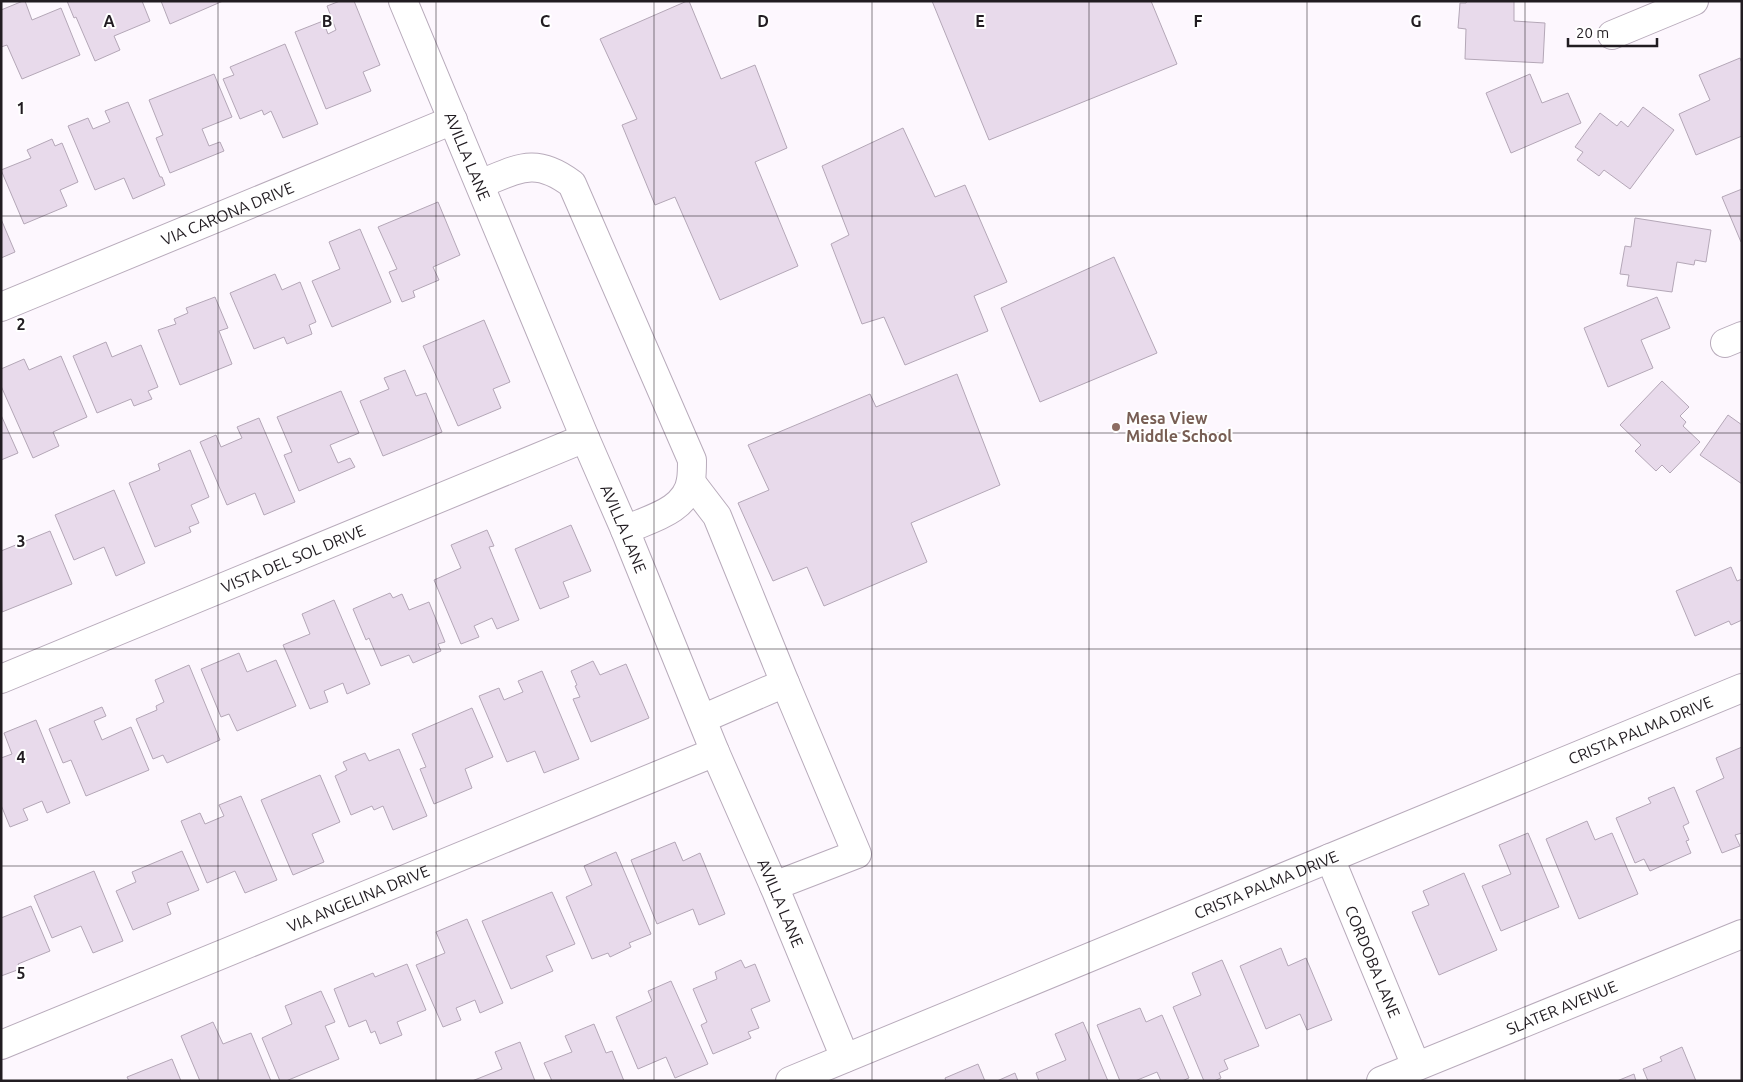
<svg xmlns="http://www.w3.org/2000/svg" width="1743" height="1082" font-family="Ubuntu,sans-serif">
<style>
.building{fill:#e8daeb;stroke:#b4a7b7}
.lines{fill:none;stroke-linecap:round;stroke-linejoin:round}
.minor-casing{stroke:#b8abbb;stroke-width:30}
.minor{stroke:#fff;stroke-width:28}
.grid{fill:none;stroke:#211c21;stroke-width:1;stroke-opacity:0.55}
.education-dot{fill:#8d6e63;stroke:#fff;stroke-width:2}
.labels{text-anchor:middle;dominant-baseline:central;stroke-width:4;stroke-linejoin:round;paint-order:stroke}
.street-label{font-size:16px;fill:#211c21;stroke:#fff}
.education-label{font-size:16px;font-weight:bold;fill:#785e54;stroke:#fff;text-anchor:start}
.grid-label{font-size:16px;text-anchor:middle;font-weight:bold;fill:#211c21;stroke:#fff;stroke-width:4;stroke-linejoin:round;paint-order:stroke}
</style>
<rect width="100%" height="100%" fill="#fdf7fe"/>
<!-- building -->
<path class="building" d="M 23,1 L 25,1 L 32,20 L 61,8 L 80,55 L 22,79 L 7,45 L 1,47 L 1,10 Z
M 67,1 L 142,1 L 150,21 L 114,36 L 120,50 L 95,61 L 76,17 L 74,18 Z
M 161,1 L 223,1 L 170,24 Z
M 340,1 L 354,1 L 380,65 L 363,72 L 371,91 L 326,109 L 295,32 L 323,21 L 328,34 L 336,30 L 327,6 Z
M 687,1 L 689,1 L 721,79 L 755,65 L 787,148 L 755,162 L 798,266 L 720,300 L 675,197 L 655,205 L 622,125 L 637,119 L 600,39 Z
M 932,1 L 1151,1 L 1177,64 L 989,140 Z
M 1467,1 L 1514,1 L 1514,21 L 1545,23 L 1543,63 L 1465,59 L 1466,29 L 1458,28 L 1460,3 L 1466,3 Z
M 285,44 L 318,124 L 283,138 L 271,111 L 264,115 L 262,110 L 240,119 L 223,79 L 234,75 L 230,67 Z
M 1740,58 L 1742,63 L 1742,136 L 1696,155 L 1679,114 L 1710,100 L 1699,75 Z
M 214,74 L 232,117 L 202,129 L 209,146 L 220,142 L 224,151 L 170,173 L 156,138 L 163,135 L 149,100 Z
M 1530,74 L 1542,103 L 1568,93 L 1581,123 L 1511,153 L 1486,93 Z
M 128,102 L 160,177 L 162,177 L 165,185 L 133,199 L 124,178 L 95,190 L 68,126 L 88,118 L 93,129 L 110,122 L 105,111 Z
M 1643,107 L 1674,130 L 1630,189 L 1604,170 L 1599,176 L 1577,160 L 1583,152 L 1575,147 L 1600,113 L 1617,126 L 1621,121 L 1628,127 Z
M 903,128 L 935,197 L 965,185 L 1007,282 L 974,296 L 988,331 L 905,365 L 884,317 L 862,324 L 831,244 L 849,235 L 822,166 Z
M 52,139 L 55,146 L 62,143 L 78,182 L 60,190 L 67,206 L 24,224 L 1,170 L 31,158 L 27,150 Z
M 1742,189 L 1742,242 L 1741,242 L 1722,197 Z
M 438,202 L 460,255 L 433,267 L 439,280 L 413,291 L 415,297 L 402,302 L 389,272 L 397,269 L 378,227 Z
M 1635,218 L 1711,230 L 1706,262 L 1695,260 L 1694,265 L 1677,262 L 1672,292 L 1627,286 L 1629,275 L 1620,274 L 1625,246 L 1631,247 Z
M 1,219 L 15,252 L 1,258 Z
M 360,229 L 391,302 L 332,327 L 312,281 L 340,269 L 329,242 Z
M 1114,257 L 1157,353 L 1040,402 L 1001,308 Z
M 275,274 L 282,290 L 300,282 L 316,322 L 309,325 L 312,334 L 287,344 L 284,337 L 254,349 L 230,293 Z
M 215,297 L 228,328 L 219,331 L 232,364 L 180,385 L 158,330 L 176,324 L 174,319 L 188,313 L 186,308 Z
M 1657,297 L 1670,328 L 1641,340 L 1653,368 L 1608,387 L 1584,328 Z
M 484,320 L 510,382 L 493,389 L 501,408 L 458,426 L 423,346 Z
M 106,342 L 112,357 L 141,345 L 158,387 L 148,391 L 152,399 L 134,406 L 131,399 L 97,413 L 73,356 Z
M 61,356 L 87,417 L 53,432 L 59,446 L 33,458 L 1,386 L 1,369 L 24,359 L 29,370 Z
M 405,370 L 416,396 L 426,393 L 442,432 L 383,456 L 360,401 L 389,389 L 384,378 Z
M 957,374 L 1000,485 L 911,523 L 927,562 L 824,606 L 807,567 L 773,581 L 738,503 L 769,490 L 748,445 L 870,394 L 876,407 Z
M 1662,381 L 1689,407 L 1680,416 L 1686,422 L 1683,426 L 1700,442 L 1670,473 L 1662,465 L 1656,471 L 1635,451 L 1641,445 L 1620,425 Z
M 341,391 L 359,433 L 330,445 L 338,463 L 350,458 L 355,467 L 299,491 L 284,455 L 292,452 L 277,417 Z
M 1,415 L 18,453 L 1,460 Z
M 1728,415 L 1742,425 L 1742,484 L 1700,455 Z
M 259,418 L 295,502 L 264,515 L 255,493 L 227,505 L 200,442 L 216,435 L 221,447 L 242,438 L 237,427 Z
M 190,450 L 209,497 L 191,505 L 199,523 L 189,527 L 191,532 L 155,547 L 129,483 L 160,470 L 158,464 Z
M 114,490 L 145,563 L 116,576 L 104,547 L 74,560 L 55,515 Z
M 571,525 L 591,571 L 563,582 L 569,597 L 540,609 L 515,549 Z
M 487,530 L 494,546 L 489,547 L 519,620 L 497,629 L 492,618 L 474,626 L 479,637 L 461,644 L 434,580 L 461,568 L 451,545 Z
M 50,531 L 72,584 L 2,612 L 1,551 Z
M 1731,567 L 1737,581 L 1742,579 L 1742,620 L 1731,625 L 1729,621 L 1695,636 L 1676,591 Z
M 390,593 L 393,598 L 402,594 L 409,610 L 429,602 L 445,642 L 438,644 L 441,651 L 413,663 L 409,655 L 381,666 L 369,638 L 366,640 L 353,609 Z
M 334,600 L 370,684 L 347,694 L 343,683 L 324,691 L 328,702 L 310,709 L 283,645 L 310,634 L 302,614 Z
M 239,653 L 247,672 L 276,660 L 296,706 L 237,731 L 229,714 L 221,717 L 201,669 Z
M 593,661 L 600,675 L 626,664 L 649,718 L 591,742 L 573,699 L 580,697 L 575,686 L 577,685 L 571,671 Z
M 189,665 L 220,740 L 167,763 L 163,755 L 153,759 L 136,719 L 157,710 L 156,706 L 164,702 L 155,680 Z
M 542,671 L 579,759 L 544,773 L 535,751 L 507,762 L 479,696 L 499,688 L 504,700 L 523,692 L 518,681 Z
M 102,707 L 106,716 L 94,721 L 102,740 L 131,727 L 149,770 L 86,796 L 71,760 L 63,763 L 49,729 Z
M 472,708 L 493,757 L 465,769 L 472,788 L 434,804 L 420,769 L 426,767 L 412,734 Z
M 36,720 L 70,803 L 47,813 L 42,801 L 23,809 L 28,820 L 10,827 L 1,805 L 1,758 L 12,754 L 4,733 Z
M 1742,747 L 1742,833 L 1735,835 L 1740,846 L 1722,853 L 1696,791 L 1724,778 L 1716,758 Z
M 399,749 L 427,816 L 393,830 L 383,806 L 374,810 L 372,806 L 351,815 L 335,776 L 347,770 L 343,762 L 365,753 L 369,761 Z
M 320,775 L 340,822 L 312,834 L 324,862 L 293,875 L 261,800 Z
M 1674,787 L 1689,823 L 1683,826 L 1689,840 L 1686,841 L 1691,853 L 1650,871 L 1644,859 L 1635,863 L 1616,818 L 1651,803 L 1648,798 Z
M 241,796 L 277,880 L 245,893 L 235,871 L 207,883 L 181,821 L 200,813 L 205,824 L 224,816 L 219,805 Z
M 1587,821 L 1595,840 L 1612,833 L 1638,894 L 1579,919 L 1546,839 Z
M 1528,833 L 1559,907 L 1501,931 L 1482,886 L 1511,874 L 1499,845 Z
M 675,842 L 683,861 L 700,853 L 725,914 L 699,925 L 693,909 L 657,924 L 631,860 Z
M 182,851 L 199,890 L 167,903 L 171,914 L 133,930 L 116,891 L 136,882 L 132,872 Z
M 616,852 L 651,934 L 629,943 L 631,947 L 610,957 L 608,953 L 592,959 L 566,897 L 592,885 L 584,866 Z
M 94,871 L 123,941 L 93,953 L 81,926 L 52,938 L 34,896 Z
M 1464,873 L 1497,950 L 1439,975 L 1412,912 L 1429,905 L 1423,891 Z
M 552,892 L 575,944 L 546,956 L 553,971 L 511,989 L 482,921 Z
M 31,906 L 50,951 L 18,964 L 20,969 L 1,976 L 1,918 Z
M 467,919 L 503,1003 L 480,1013 L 475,1000 L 456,1008 L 461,1020 L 443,1027 L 416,965 L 445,953 L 436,932 Z
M 1281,948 L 1288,966 L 1306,958 L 1332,1020 L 1307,1030 L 1300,1014 L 1266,1029 L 1240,966 Z
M 741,960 L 745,968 L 755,964 L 770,1001 L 751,1009 L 759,1028 L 748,1032 L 751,1038 L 713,1054 L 701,1025 L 707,1022 L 693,989 L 717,979 L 715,972 Z
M 1222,960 L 1259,1046 L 1224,1060 L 1228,1069 L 1219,1073 L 1221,1078 L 1214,1081 L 1204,1081 L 1173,1007 L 1201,995 L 1192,973 Z
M 407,964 L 426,1010 L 397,1022 L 402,1035 L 380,1044 L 375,1031 L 371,1033 L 366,1020 L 349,1027 L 334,989 L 373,973 L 375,977 Z
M 671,981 L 708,1064 L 675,1078 L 666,1057 L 638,1069 L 616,1017 L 652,1001 L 648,991 Z
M 321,991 L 335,1022 L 325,1026 L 339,1059 L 286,1081 L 280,1081 L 262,1038 L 292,1024 L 285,1006 Z
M 1140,1008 L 1146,1022 L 1162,1015 L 1189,1078 L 1182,1081 L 1161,1081 L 1157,1072 L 1135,1081 L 1120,1081 L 1097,1025 Z
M 213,1022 L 223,1044 L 251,1033 L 271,1081 L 200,1081 L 181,1036 Z
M 1083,1022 L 1108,1081 L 1039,1081 L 1036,1073 L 1066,1060 L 1055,1034 Z
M 594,1024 L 606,1053 L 612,1051 L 624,1081 L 552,1081 L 544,1063 L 572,1052 L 565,1036 Z
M 520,1042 L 535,1081 L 472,1081 L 502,1069 L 495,1052 Z
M 1682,1047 L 1696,1081 L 1648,1081 L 1643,1069 L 1662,1061 L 1660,1057 Z
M 172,1059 L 181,1081 L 129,1081 L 127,1077 Z
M 978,1064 L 985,1081 L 946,1081 L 945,1078 Z
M 1015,1073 L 1018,1081 L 997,1081 Z
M 1634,1074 L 1636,1081 L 1617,1081 Z"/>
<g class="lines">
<defs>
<g id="minor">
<path id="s1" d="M 403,1 L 585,438 L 625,530 L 715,752 L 774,886 L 845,1058"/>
<path d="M 1612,35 L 1694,1"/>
<path d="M 480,184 C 518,169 535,156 572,184 L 692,460 C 692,467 692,474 691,480 C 687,511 649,519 625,530"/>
<path id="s2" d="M 1,307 L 453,120"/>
<path d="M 1725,343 L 1742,336"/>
<path d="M 691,482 L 717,516 L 785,683"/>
<path id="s3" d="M 1,679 L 585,438"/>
<path d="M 702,719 L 785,683 L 857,854 L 774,886"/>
<path id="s4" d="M 1330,858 L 1416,1066"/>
<path id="s5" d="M 1,1045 L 715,752"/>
<path id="s6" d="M 790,1081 L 1742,688"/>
<path id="s7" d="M 1381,1081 L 1742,934"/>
</g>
</defs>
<!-- minor casing -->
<use href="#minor" class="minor-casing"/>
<!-- minor -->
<use href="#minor" class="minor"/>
</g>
<!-- grid -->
<path class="grid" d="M 218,1 L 218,1081M 436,1 L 436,1081M 654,1 L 654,1081M 872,1 L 872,1081M 1089,1 L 1089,1081M 1307,1 L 1307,1081M 1525,1 L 1525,1081M 1,216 L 1742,216M 1,433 L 1742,433M 1,649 L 1742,649M 1,866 L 1742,866"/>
<!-- markers -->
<circle class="education-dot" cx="1116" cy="427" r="5"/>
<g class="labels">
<!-- street labels -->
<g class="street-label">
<text stroke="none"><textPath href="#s1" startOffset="168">AVILLA LANE</textPath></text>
<text stroke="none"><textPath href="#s2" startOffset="245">VIA CARONA DRIVE</textPath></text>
<text stroke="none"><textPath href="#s1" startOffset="572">AVILLA LANE</textPath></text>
<text stroke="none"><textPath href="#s3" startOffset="316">VISTA DEL SOL DRIVE</textPath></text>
<text stroke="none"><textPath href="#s6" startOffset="920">CRISTA PALMA DRIVE</textPath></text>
<text stroke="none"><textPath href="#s6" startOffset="515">CRISTA PALMA DRIVE</textPath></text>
<text stroke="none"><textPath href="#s5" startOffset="386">VIA ANGELINA DRIVE</textPath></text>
<text stroke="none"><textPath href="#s1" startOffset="978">AVILLA LANE</textPath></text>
<text stroke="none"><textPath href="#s4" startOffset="112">CORDOBA LANE</textPath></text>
<text stroke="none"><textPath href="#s7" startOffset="195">SLATER AVENUE</textPath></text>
</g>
<!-- education labels -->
<g class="education-label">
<text x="1126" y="418">Mesa View<tspan x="1126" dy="18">Middle School</tspan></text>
</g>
</g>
<g class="grid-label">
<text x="109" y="27">A</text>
<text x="327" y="27">B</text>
<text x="545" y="27">C</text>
<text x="763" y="27">D</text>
<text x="980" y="27">E</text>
<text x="1198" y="27">F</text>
<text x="1416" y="27">G</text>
<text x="21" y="114">1</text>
<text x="21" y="330">2</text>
<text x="21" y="547">3</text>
<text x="21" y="763">4</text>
<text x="21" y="979">5</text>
</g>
<!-- border -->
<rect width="1743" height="1082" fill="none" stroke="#211c21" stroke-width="5"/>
<!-- scale -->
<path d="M1568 38v8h89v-8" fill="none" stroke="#211c21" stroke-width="2.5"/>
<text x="1576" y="38" font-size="15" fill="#211c21" stroke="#ffffff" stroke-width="4" paint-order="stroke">20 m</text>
</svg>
